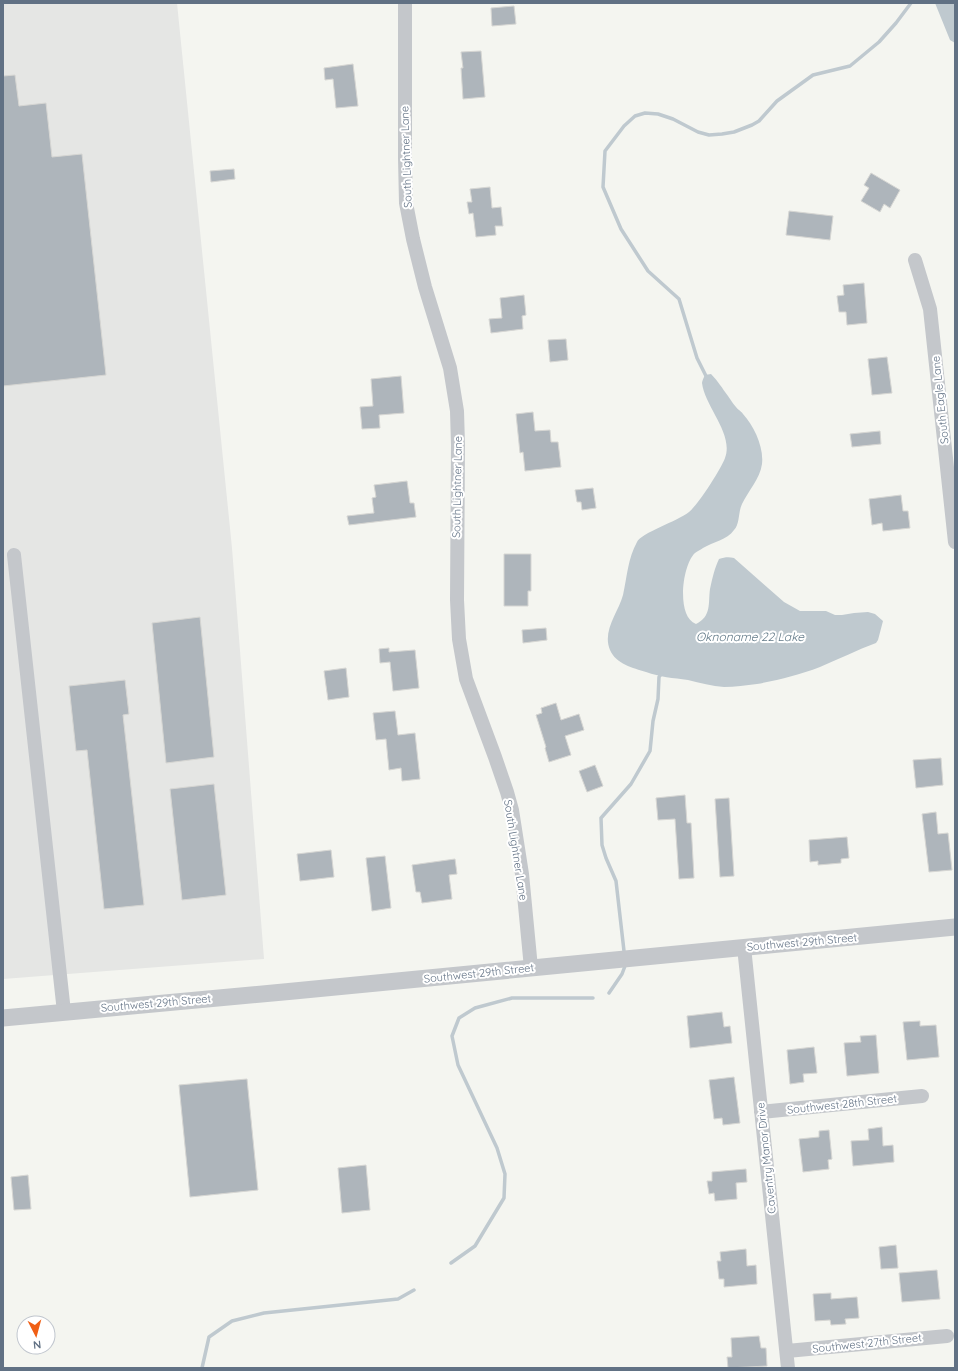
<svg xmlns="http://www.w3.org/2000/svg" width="958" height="1371" font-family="Quicksand,sans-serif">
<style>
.built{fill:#e5e6e4}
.water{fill:#bfc9cf}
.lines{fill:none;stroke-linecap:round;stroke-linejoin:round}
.stream{stroke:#bfc9cf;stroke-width:3.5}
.building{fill:#aeb5bb;stroke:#d6d6d3}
.minor{stroke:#c4c7cb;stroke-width:14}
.tertiary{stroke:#c4c7cb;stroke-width:17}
.labels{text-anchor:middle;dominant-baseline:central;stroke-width:4;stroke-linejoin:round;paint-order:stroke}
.street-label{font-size:11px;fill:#617184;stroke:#fff}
.water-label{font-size:12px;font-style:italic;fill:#627a88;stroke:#fff}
</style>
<rect width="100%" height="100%" fill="#f4f5f0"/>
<!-- built -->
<path class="built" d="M 3,3 L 177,3 L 232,548 L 264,959 L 3,979 Z"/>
<!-- water -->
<path class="water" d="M 935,3 L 955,3 L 955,43 L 950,40 Z
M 711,374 C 718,381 722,388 728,396 C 731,400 735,407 739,410 C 740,411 742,412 743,414 C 754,426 764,447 762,464 C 760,479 748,491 742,504 C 738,512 740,524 734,530 C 727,540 713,542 703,548 C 701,550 697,551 695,553 C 682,565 676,617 696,624 C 712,616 708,603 710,589 C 712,579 715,567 719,559 C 725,557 729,557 734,558 L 784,602 L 800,611 L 826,611 L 835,615 L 842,615 L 854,613 L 868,612 L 875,614 L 883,621 L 878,640 L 876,643 C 857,650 839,659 820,667 C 799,675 779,680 757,684 C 746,685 735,687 724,687 C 712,686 700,683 688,680 C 673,678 660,677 646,672 C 633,668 616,664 610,650 C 602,631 618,613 623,595 C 627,577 628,558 637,542 C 641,533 678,521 689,512 C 698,505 721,469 725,458 C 734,434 705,407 702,383 C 702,381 704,377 705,375 Z"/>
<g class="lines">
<!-- stream -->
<path class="stream" d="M 707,378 L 697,358 L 679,299 L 648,271 L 621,229 L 603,187 L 605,151 L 624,126 L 635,116 L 645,113 L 658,114 L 673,119 L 698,132 L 709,135 L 722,134 L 734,132 L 752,125 L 759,121 L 777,101 L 813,75 L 850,66 L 879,42 L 896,23 L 911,3
M 624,951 L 616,881 L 606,858 L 602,845 L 601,818 L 631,784 L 650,751 L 653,721 L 658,699 L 659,677 L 662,673
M 609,993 L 622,974 L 625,966
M 451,1263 L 475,1246 L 504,1198 L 505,1174 L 497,1148 L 458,1065 L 452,1036 L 459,1018 L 475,1008 L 512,998 L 593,998
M 202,1368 L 209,1337 L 232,1321 L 264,1313 L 398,1299 L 414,1290"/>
</g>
<!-- building -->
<path class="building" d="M 514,6 L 516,24 L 492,26 L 491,8 Z
M 481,51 L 485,97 L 463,99 L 461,68 L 463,68 L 461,52 Z
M 353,64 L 358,106 L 336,108 L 333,79 L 325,80 L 324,68 Z
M 15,75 L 19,106 L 46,103 L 52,157 L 82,154 L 106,375 L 3,386 L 3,76 Z
M 234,169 L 235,179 L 211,182 L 210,171 Z
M 871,173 L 900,190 L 890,208 L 884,204 L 880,212 L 861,201 L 869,188 L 864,185 Z
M 490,187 L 492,208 L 501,207 L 503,226 L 495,226 L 496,235 L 476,237 L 473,213 L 469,214 L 467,202 L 472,202 L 470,189 Z
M 789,211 L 833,216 L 830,240 L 786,235 Z
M 864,283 L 867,323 L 847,325 L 846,312 L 839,312 L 837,296 L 844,295 L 843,285 Z
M 524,295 L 526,315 L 522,316 L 523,329 L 491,333 L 489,319 L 502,318 L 500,298 Z
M 566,339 L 568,360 L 550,362 L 548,340 Z
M 887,357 L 892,393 L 872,395 L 868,359 Z
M 401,376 L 404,413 L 379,415 L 380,428 L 362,429 L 360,407 L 373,406 L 371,379 Z
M 533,412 L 535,431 L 550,430 L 551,442 L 558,442 L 561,467 L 525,471 L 523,452 L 520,453 L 516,414 Z
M 880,431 L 881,444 L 852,447 L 850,434 Z
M 407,481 L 410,503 L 414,503 L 416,517 L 349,525 L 347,516 L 374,513 L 372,498 L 376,497 L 374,485 Z
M 593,488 L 596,508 L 582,510 L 581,502 L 577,502 L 575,490 Z
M 901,495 L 903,511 L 908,511 L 910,528 L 883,531 L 882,523 L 872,525 L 869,499 Z
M 504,554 L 531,554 L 531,591 L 528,591 L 528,606 L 504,606 Z
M 200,617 L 214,757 L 166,763 L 152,623 Z
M 546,628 L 547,640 L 523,643 L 522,630 Z
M 389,648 L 389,652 L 415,650 L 419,688 L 393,691 L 390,662 L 380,663 L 379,649 Z
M 346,668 L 349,697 L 328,700 L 324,671 Z
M 125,680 L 129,714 L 123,715 L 144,905 L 104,909 L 87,750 L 76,751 L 69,686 Z
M 556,703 L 561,720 L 579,714 L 584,730 L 565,736 L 571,755 L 549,762 L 545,748 L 546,747 L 536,715 L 542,713 L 541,708 Z
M 395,711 L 398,735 L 415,733 L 420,779 L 402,781 L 401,768 L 389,770 L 386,739 L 376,740 L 373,713 Z
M 941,758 L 943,785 L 916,788 L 913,760 Z
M 595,765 L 603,786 L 587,792 L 579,771 Z
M 214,784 L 226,895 L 182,900 L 170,789 Z
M 685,795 L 687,823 L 691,823 L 694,878 L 679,879 L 675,819 L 658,820 L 656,798 Z
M 729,798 L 734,876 L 720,877 L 715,799 Z
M 936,812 L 938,834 L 948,833 L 952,870 L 929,872 L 922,814 Z
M 847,837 L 849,858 L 841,859 L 841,863 L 818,865 L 818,861 L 810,862 L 809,840 Z
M 331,850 L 334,877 L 300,881 L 297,854 Z
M 385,856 L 391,908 L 372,911 L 366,858 Z
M 455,859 L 457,874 L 449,875 L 452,899 L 422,903 L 420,892 L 416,892 L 412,865 Z
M 722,1012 L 724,1027 L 730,1026 L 732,1043 L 690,1048 L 687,1016 Z
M 920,1021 L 920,1026 L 936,1025 L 939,1057 L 907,1060 L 903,1022 Z
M 876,1035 L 879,1073 L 847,1076 L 844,1043 L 861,1042 L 860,1036 Z
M 814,1047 L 817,1073 L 803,1074 L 804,1082 L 790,1084 L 787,1050 Z
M 734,1077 L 740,1123 L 723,1125 L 722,1118 L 714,1119 L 709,1080 Z
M 247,1079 L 258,1190 L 190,1197 L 179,1085 Z
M 882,1127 L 883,1146 L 893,1145 L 894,1162 L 853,1166 L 851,1141 L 869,1140 L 868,1129 Z
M 829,1130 L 832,1159 L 828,1160 L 829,1169 L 803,1172 L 799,1139 L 819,1137 L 819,1131 Z
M 366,1165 L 370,1210 L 342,1213 L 338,1168 Z
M 746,1169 L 747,1182 L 736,1183 L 737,1199 L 715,1201 L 714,1193 L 709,1194 L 707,1181 L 712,1181 L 712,1172 Z
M 28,1175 L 31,1209 L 14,1210 L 11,1177 Z
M 896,1245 L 898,1268 L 881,1269 L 879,1247 Z
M 746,1249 L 747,1266 L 756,1265 L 757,1284 L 724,1287 L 724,1279 L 719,1279 L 717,1261 L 721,1261 L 720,1252 Z
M 937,1270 L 940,1299 L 902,1302 L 899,1273 Z
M 831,1293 L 831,1299 L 857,1297 L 859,1318 L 845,1319 L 846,1324 L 831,1325 L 830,1320 L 815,1321 L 813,1294 Z
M 759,1336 L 761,1348 L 766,1348 L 767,1366 L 728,1368 L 727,1357 L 732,1357 L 731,1338 Z"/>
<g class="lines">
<!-- minor -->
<path class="minor" d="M 405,3 L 405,158 L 406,203 L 413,239 L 425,287 L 450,368 L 457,411 L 458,445 L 457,600 L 459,639 L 466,679 L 495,757 L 507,792 L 512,810 L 522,874 L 531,968
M 915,260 L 930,309 L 955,542
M 14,555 L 64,1012
M 744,947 L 788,1368
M 761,1112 L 922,1096
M 787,1351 L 947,1336"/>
<!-- tertiary -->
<path class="tertiary" d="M 3,1018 L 294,991 L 955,927"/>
</g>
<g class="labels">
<!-- street labels -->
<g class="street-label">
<text transform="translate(406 157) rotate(-92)">South Lightner Lane</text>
<text transform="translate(940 400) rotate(-96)">South Eagle Lane</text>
<text transform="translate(457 487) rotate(-89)">South Lightner Lane</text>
<text transform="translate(516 850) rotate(81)">South Lightner Lane</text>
<text transform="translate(802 942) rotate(-5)">Southwest 29th Street</text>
<text transform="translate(479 973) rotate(-6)">Southwest 29th Street</text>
<text transform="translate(156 1003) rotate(-5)">Southwest 29th Street</text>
<text transform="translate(842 1104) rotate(-6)">Southwest 28th Street</text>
<text transform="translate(766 1158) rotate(-96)">Caventry Manor Drive</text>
<text transform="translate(867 1343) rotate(-6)">Southwest 27th Street</text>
</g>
<!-- water labels -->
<g class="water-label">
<text x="750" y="636">Oknoname 22 Lake</text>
</g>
</g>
<!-- border -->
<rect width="958" height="1371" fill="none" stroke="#617184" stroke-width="8"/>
<!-- north arrow -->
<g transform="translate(36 1335) rotate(174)"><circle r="19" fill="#ffffff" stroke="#c0c6ce"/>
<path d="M0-3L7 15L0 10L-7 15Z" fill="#f05f15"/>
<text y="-6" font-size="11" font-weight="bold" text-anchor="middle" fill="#617184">N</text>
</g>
</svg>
